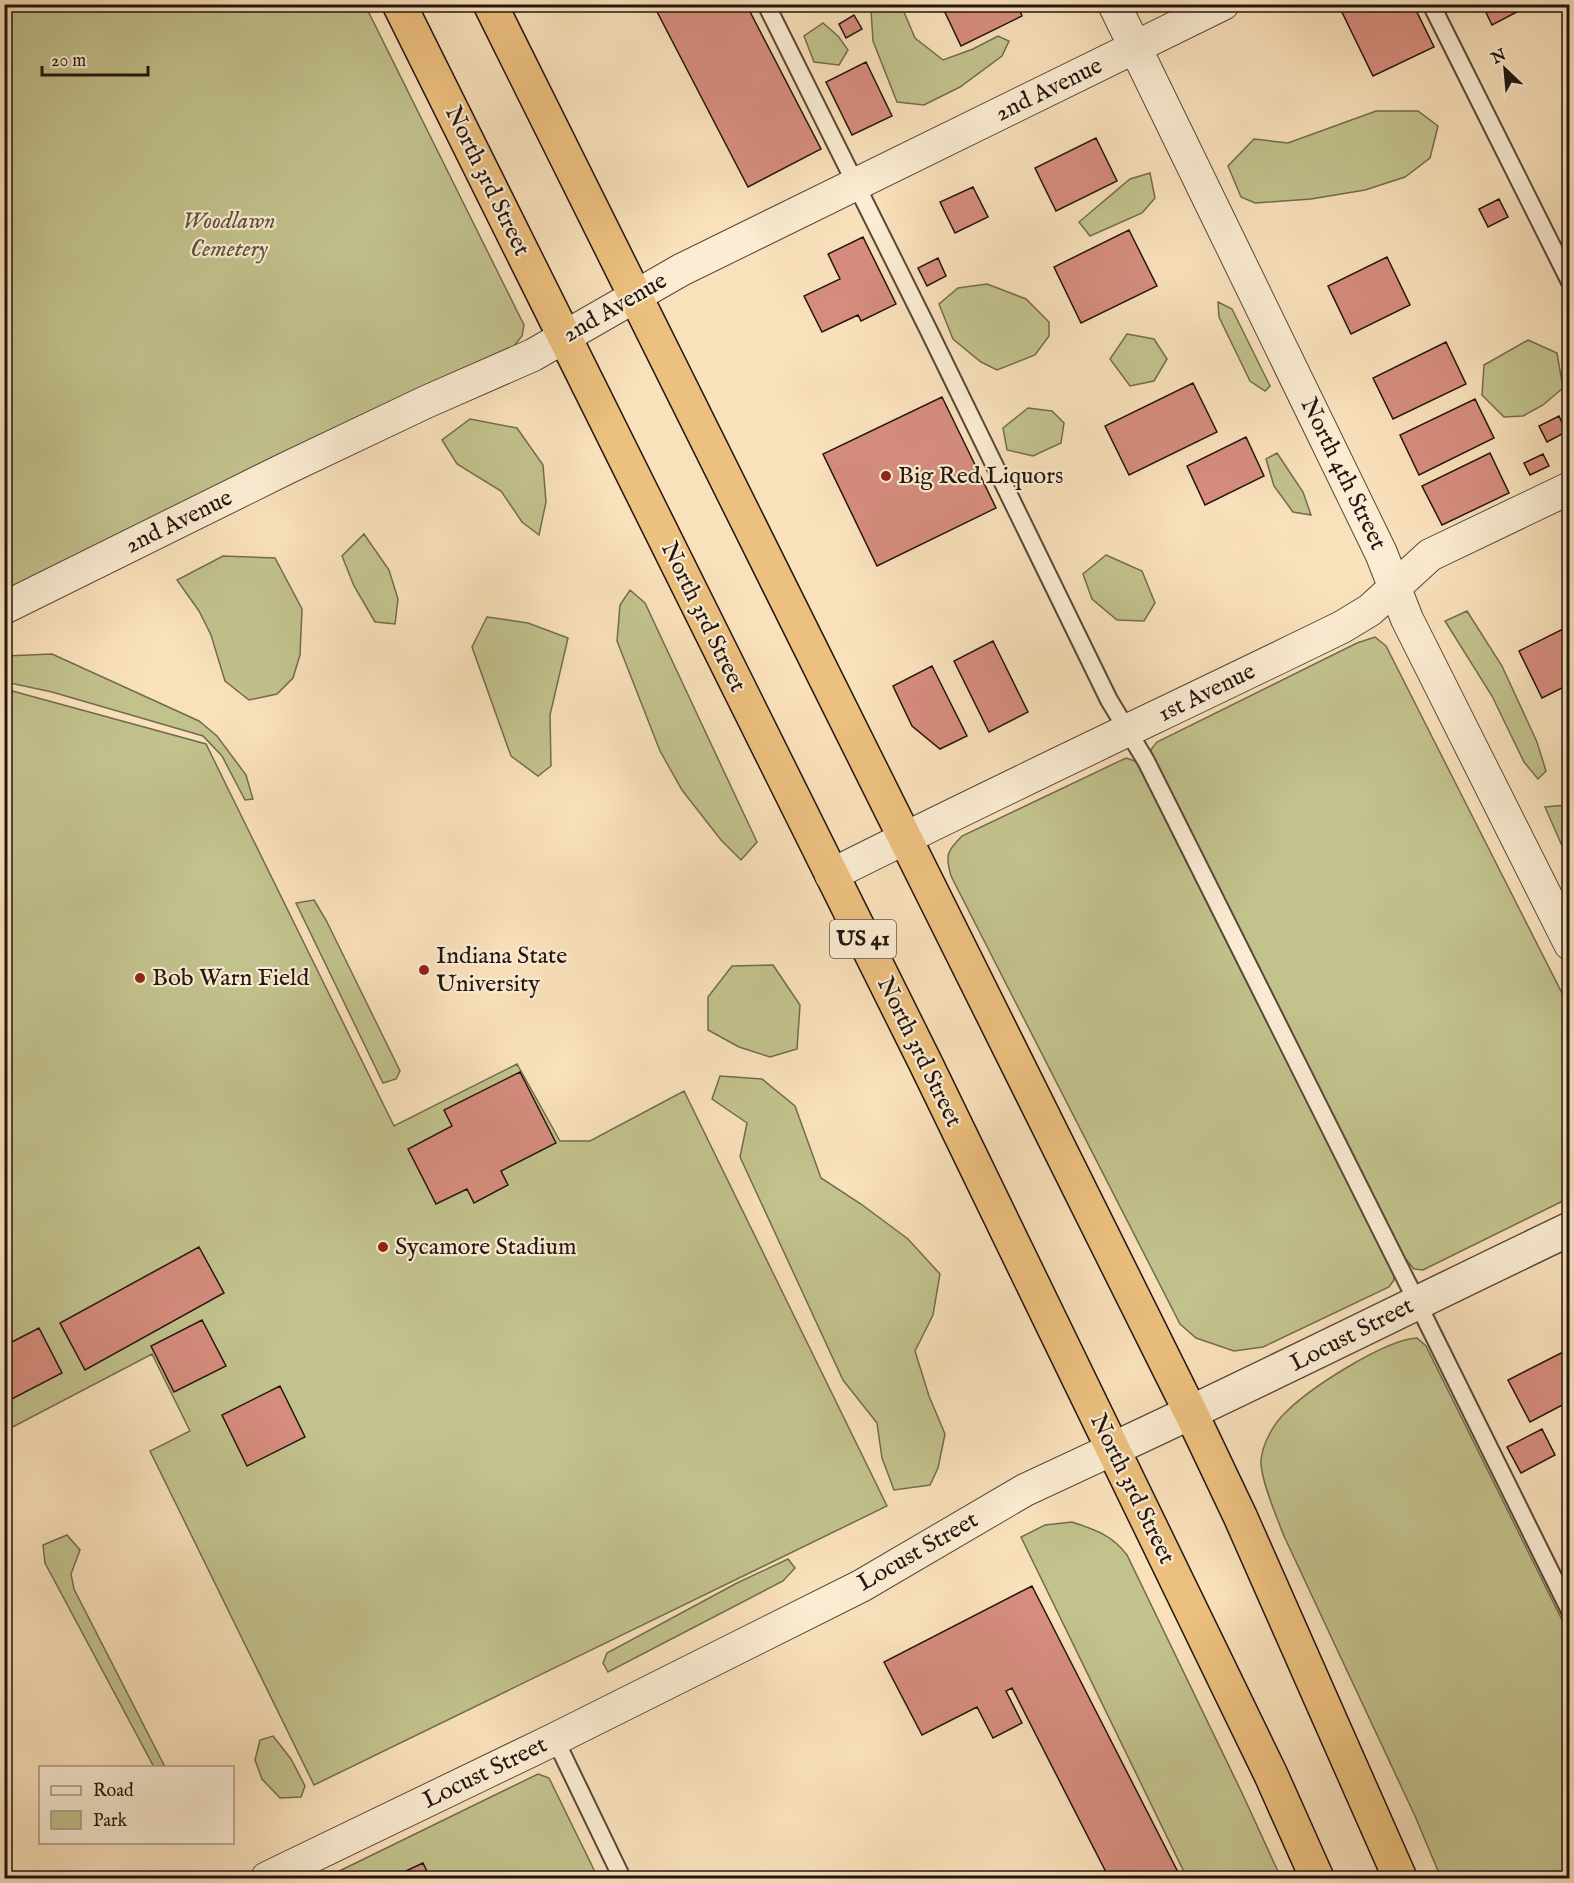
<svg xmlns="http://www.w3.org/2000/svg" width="1574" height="1883" font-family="'IM FELL English',serif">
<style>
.green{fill:#c2c28d;stroke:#726c4e;stroke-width:1.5}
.building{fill:#d68d7e;stroke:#23150f;stroke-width:1.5}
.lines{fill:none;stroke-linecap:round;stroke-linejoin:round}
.service-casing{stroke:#58483a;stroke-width:20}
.minor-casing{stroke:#58483a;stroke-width:34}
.tertiary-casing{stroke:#58483a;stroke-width:36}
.trunk-casing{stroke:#23150f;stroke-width:36}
.service{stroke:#fbecd3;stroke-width:16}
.minor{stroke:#fbecd3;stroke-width:32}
.tertiary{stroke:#fbecd3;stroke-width:33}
.trunk{stroke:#ecc07e;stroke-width:33}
.poi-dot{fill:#8f2418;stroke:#fbecd3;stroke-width:2}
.labels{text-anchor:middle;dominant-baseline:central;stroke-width:4.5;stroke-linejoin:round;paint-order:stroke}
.shield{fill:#fbecd3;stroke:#64564a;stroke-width:1.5}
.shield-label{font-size:22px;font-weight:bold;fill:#23150f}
.street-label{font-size:24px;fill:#23150f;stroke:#fbecd3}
.park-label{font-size:24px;font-style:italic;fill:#5b523b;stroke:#fbecd3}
.poi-label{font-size:24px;fill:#23150f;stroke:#fbecd3;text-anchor:start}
</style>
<rect width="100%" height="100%" fill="#f9e1bb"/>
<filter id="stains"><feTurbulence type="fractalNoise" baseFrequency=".00333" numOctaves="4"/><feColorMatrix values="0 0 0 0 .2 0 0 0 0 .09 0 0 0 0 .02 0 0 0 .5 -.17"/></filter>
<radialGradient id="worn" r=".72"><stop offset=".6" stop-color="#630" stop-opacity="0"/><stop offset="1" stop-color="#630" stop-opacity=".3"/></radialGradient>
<!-- green -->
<path class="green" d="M 4,5 L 365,5 L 524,325 L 522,336 L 514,346 L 5,593 Z
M 887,5 L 901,5 L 915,38 L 943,60 L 973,49 L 998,36 L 1009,41 L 1002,56 L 960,87 L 924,105 L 897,102 L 873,41 L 871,11 Z
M 823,23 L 838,36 L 848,50 L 839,65 L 814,62 L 804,36 Z
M 1376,111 L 1418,111 L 1438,126 L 1430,158 L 1405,177 L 1365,190 L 1311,199 L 1255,203 L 1241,197 L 1228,166 L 1254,139 L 1288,143 Z
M 1150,173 L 1155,198 L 1142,213 L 1090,236 L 1079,222 L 1130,179 Z
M 987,284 L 1026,299 L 1049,322 L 1049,336 L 1035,355 L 997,370 L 981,362 L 953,339 L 939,304 L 958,288 Z
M 1218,302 L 1232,309 L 1270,386 L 1265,391 L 1250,381 L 1219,317 Z
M 1127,334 L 1154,339 L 1167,359 L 1154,381 L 1130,386 L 1110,359 Z
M 1528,340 L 1557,353 L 1563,388 L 1543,405 L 1523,416 L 1504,417 L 1482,395 L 1484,365 Z
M 1028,408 L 1052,411 L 1064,423 L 1061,443 L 1033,456 L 1007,450 L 1003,428 Z
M 470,419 L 517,428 L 543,465 L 546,502 L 539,535 L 522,522 L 501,491 L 457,464 L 442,440 Z
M 1277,453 L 1303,492 L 1311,515 L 1293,512 L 1274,486 L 1266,459 Z
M 364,534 L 389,570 L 398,599 L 395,624 L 375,622 L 354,586 L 342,556 Z
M 1106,555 L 1142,571 L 1155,603 L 1144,621 L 1117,620 L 1092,599 L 1083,574 Z
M 223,556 L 275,558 L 302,609 L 300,655 L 293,678 L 277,694 L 249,700 L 225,681 L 211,635 L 199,611 L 177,580 Z
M 630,590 L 645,603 L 757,842 L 741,860 L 721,840 L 682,790 L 660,751 L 617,641 L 620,605 Z
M 1467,611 L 1502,666 L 1537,742 L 1546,771 L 1538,779 L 1524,762 L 1492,696 L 1445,621 Z
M 487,617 L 528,623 L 568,638 L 550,715 L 551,766 L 538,776 L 511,756 L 472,647 Z
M 1375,637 L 1386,646 L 1569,1007 L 1569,1198 L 1423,1270 L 1414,1269 L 1404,1257 L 1150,755 L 1152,748 L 1157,742 L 1357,643 Z
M 52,654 L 199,721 L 217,736 L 246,775 L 253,799 L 245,800 L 222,756 L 203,736 L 52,692 L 5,682 L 5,656 Z
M 5,689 L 206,744 L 394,1126 L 517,1064 L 560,1141 L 590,1141 L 684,1091 L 887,1506 L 314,1785 L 150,1451 L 190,1431 L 152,1354 L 5,1431 Z
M 1126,758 L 1135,761 L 1141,768 L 1393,1266 L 1394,1280 L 1389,1287 L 1263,1347 L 1234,1351 L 1196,1338 L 1180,1324 L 951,876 C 945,855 947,851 962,836 Z
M 1566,805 L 1569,810 L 1569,862 L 1545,807 Z
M 314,900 L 326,920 L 400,1071 L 396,1079 L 383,1083 L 296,903 Z
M 773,965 L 800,1005 L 797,1049 L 770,1057 L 739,1047 L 708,1030 L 708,997 L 732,966 Z
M 720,1076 L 762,1079 L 795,1106 L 821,1178 L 861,1204 L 908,1239 L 940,1274 L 933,1315 L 915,1351 L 929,1396 L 945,1434 L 938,1468 L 930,1485 L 894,1490 L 882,1458 L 877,1423 L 843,1380 L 740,1157 L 747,1123 L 712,1099 Z
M 1417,1338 L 1426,1346 L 1569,1634 L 1569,1878 L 1441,1878 L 1415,1816 L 1284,1536 C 1277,1518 1260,1478 1261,1461 C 1262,1444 1274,1423 1286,1412 C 1310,1388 1384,1340 1417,1338 Z
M 1072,1522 C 1096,1530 1112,1535 1127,1555 L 1242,1793 L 1281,1878 L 1187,1878 L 1021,1537 L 1045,1525 Z
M 67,1535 L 80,1550 L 71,1574 L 74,1589 L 165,1767 L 154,1767 L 45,1563 L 43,1545 Z
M 788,1559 L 795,1568 L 783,1581 L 608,1672 L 603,1663 L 607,1653 L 737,1583 Z
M 273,1736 L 291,1759 L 305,1786 L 301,1797 L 280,1798 L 262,1779 L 255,1760 L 260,1740 Z
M 538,1774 L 549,1778 L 598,1878 L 325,1878 Z"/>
<!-- building -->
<path class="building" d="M 653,4 L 746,4 L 821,149 L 748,187 Z
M 941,4 L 1017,4 L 1022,16 L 961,46 Z
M 1338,4 L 1413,4 L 1434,47 L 1373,76 Z
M 1482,4 L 1532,4 L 1492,25 Z
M 854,15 L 862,29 L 846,38 L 839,24 Z
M 866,62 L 892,116 L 852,135 L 826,82 Z
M 1096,138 L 1117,181 L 1056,211 L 1035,168 Z
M 973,187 L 988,217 L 955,233 L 940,202 Z
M 1499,199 L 1508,217 L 1488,227 L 1479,209 Z
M 1129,230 L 1157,286 L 1081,323 L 1054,267 Z
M 863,237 L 896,304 L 861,321 L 858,315 L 822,332 L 804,296 L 840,279 L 828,254 Z
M 1387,257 L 1410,305 L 1351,334 L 1328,286 Z
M 938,258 L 946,276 L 927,286 L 918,268 Z
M 1446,342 L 1466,384 L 1393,419 L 1373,378 Z
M 1193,383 L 1217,432 L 1129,475 L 1105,426 Z
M 942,397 L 996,508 L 877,566 L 823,454 Z
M 1475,399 L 1494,438 L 1419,475 L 1400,435 Z
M 1559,416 L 1566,432 L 1547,442 L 1539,426 Z
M 1246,437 L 1264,476 L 1205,505 L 1187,466 Z
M 1490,453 L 1509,493 L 1442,525 L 1422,486 Z
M 1543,454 L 1549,466 L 1530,475 L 1524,463 Z
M 1563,629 L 1570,642 L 1570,684 L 1542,698 L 1519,651 Z
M 993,641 L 1028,712 L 989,732 L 954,661 Z
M 932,666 L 967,736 L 940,749 L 912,726 L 893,686 Z
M 520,1072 L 556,1143 L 501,1171 L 508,1185 L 474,1203 L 467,1189 L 436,1204 L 408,1149 L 452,1126 L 444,1110 Z
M 199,1247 L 224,1293 L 85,1370 L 60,1323 Z
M 202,1320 L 226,1366 L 174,1392 L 151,1346 Z
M 39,1328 L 62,1373 L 4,1403 L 4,1346 Z
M 1567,1350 L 1570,1355 L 1570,1401 L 1530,1422 L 1508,1380 Z
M 280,1386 L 305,1437 L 247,1466 L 222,1415 Z
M 1542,1429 L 1555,1455 L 1521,1473 L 1507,1447 Z
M 1032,1586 L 1181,1878 L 1109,1878 L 1012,1688 L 1006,1691 L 1022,1723 L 993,1738 L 977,1707 L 922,1735 L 884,1662 Z
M 423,1863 L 430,1878 L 391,1878 Z"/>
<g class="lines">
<defs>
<path id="service" d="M 766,4 L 928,329 L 1109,700 L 1146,761 L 1417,1302 L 1570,1611
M 1431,4 L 1570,282
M 555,1739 L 622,1878"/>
<path id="minor" d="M 1114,4 L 1381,553 L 1407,619 L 1570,944
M 4,608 L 287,468 L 426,402 L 533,355 L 681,270 L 1223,4
M 831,875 C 1000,790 1172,710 1342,627 L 1370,610 L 1430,555 L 1570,488
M 267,1878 L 555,1739 L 861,1586 L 1025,1490 L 1113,1449"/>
<path id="tertiary" d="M 1113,1449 C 1266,1378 1417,1302 1570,1229"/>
<path id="trunk" d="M 399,4 L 926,1064 L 1271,1775 L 1317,1878
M 490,4 L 1191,1413 L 1240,1516 L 1400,1878"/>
</defs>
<!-- service casing -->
<use href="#service" class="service-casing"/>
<!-- minor casing -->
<use href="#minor" class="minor-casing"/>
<!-- tertiary casing -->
<use href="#tertiary" class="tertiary-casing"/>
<!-- trunk casing -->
<use href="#trunk" class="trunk-casing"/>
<!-- service -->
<use href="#service" class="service"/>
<!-- minor -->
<use href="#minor" class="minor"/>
<!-- tertiary -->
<use href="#tertiary" class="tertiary"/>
<!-- trunk -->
<use href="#trunk" class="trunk"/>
</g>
<!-- markers -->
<g class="poi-dot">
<circle cx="886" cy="476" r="6"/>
<circle cx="424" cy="970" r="6"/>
<circle cx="140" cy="978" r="6"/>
<circle cx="383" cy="1247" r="6"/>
</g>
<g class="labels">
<!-- shield labels -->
<rect class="shield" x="830" y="920" width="66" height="38" rx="4.5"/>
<g class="shield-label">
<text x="863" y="939">US 41</text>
</g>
<!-- street labels -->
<g class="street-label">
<text transform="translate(1049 90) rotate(-26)">2nd Avenue</text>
<text transform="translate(487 181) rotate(64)">North 3rd Street</text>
<text transform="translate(615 308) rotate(-30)">2nd Avenue</text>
<text transform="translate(1343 474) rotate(64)">North 4th Street</text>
<text transform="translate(179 522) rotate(-26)">2nd Avenue</text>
<text transform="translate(703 617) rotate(64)">North 3rd Street</text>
<text transform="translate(1207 693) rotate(-26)">1st Avenue</text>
<text transform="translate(919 1052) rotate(64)">North 3rd Street</text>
<text transform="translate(1352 1335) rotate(-27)">Locust Street</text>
<text transform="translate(1132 1489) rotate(64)">North 3rd Street</text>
<text transform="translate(918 1552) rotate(-30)">Locust Street</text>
<text transform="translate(485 1773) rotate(-26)">Locust Street</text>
</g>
<!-- park labels -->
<g class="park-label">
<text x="229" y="221">Woodlawn<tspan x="229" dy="28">Cemetery</tspan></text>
</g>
<!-- poi labels -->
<g class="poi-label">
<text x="898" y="476">Big Red Liquors</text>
<text x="436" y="956">Indiana State<tspan x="436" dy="28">University</tspan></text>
<text x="152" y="978">Bob Warn Field</text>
<text x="395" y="1247">Sycamore Stadium</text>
</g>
</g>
<!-- margin -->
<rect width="1574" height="1883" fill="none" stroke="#f9e1bb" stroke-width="24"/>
<rect x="6" y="6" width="1562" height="1871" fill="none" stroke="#23150f" stroke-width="3"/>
<rect x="12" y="12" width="1550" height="1859" fill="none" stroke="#23150f" stroke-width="1.5"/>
<!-- legend -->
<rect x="39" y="1766" width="195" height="78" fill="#fbecd3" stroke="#a59685" stroke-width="1.5"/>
<rect x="51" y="1786" width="30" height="9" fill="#fbecd3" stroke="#a59685" stroke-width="1.5"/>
<text x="93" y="1796" font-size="18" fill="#23150f">Road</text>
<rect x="51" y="1811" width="30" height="18" fill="#c2c28d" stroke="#a59685" stroke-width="1.5"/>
<text x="93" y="1826" font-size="18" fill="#23150f">Park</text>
<!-- north arrow -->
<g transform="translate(1505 69) rotate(334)" stroke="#fbecd3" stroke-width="4.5" paint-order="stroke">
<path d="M0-4.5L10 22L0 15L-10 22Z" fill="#23150f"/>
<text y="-9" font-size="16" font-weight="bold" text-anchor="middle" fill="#23150f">N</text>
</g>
<!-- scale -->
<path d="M42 66v9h106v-9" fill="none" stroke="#23150f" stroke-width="3"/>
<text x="51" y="66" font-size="18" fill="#23150f" stroke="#fbecd3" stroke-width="4.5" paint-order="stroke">20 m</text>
<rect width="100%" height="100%" filter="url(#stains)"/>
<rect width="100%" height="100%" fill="url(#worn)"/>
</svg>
